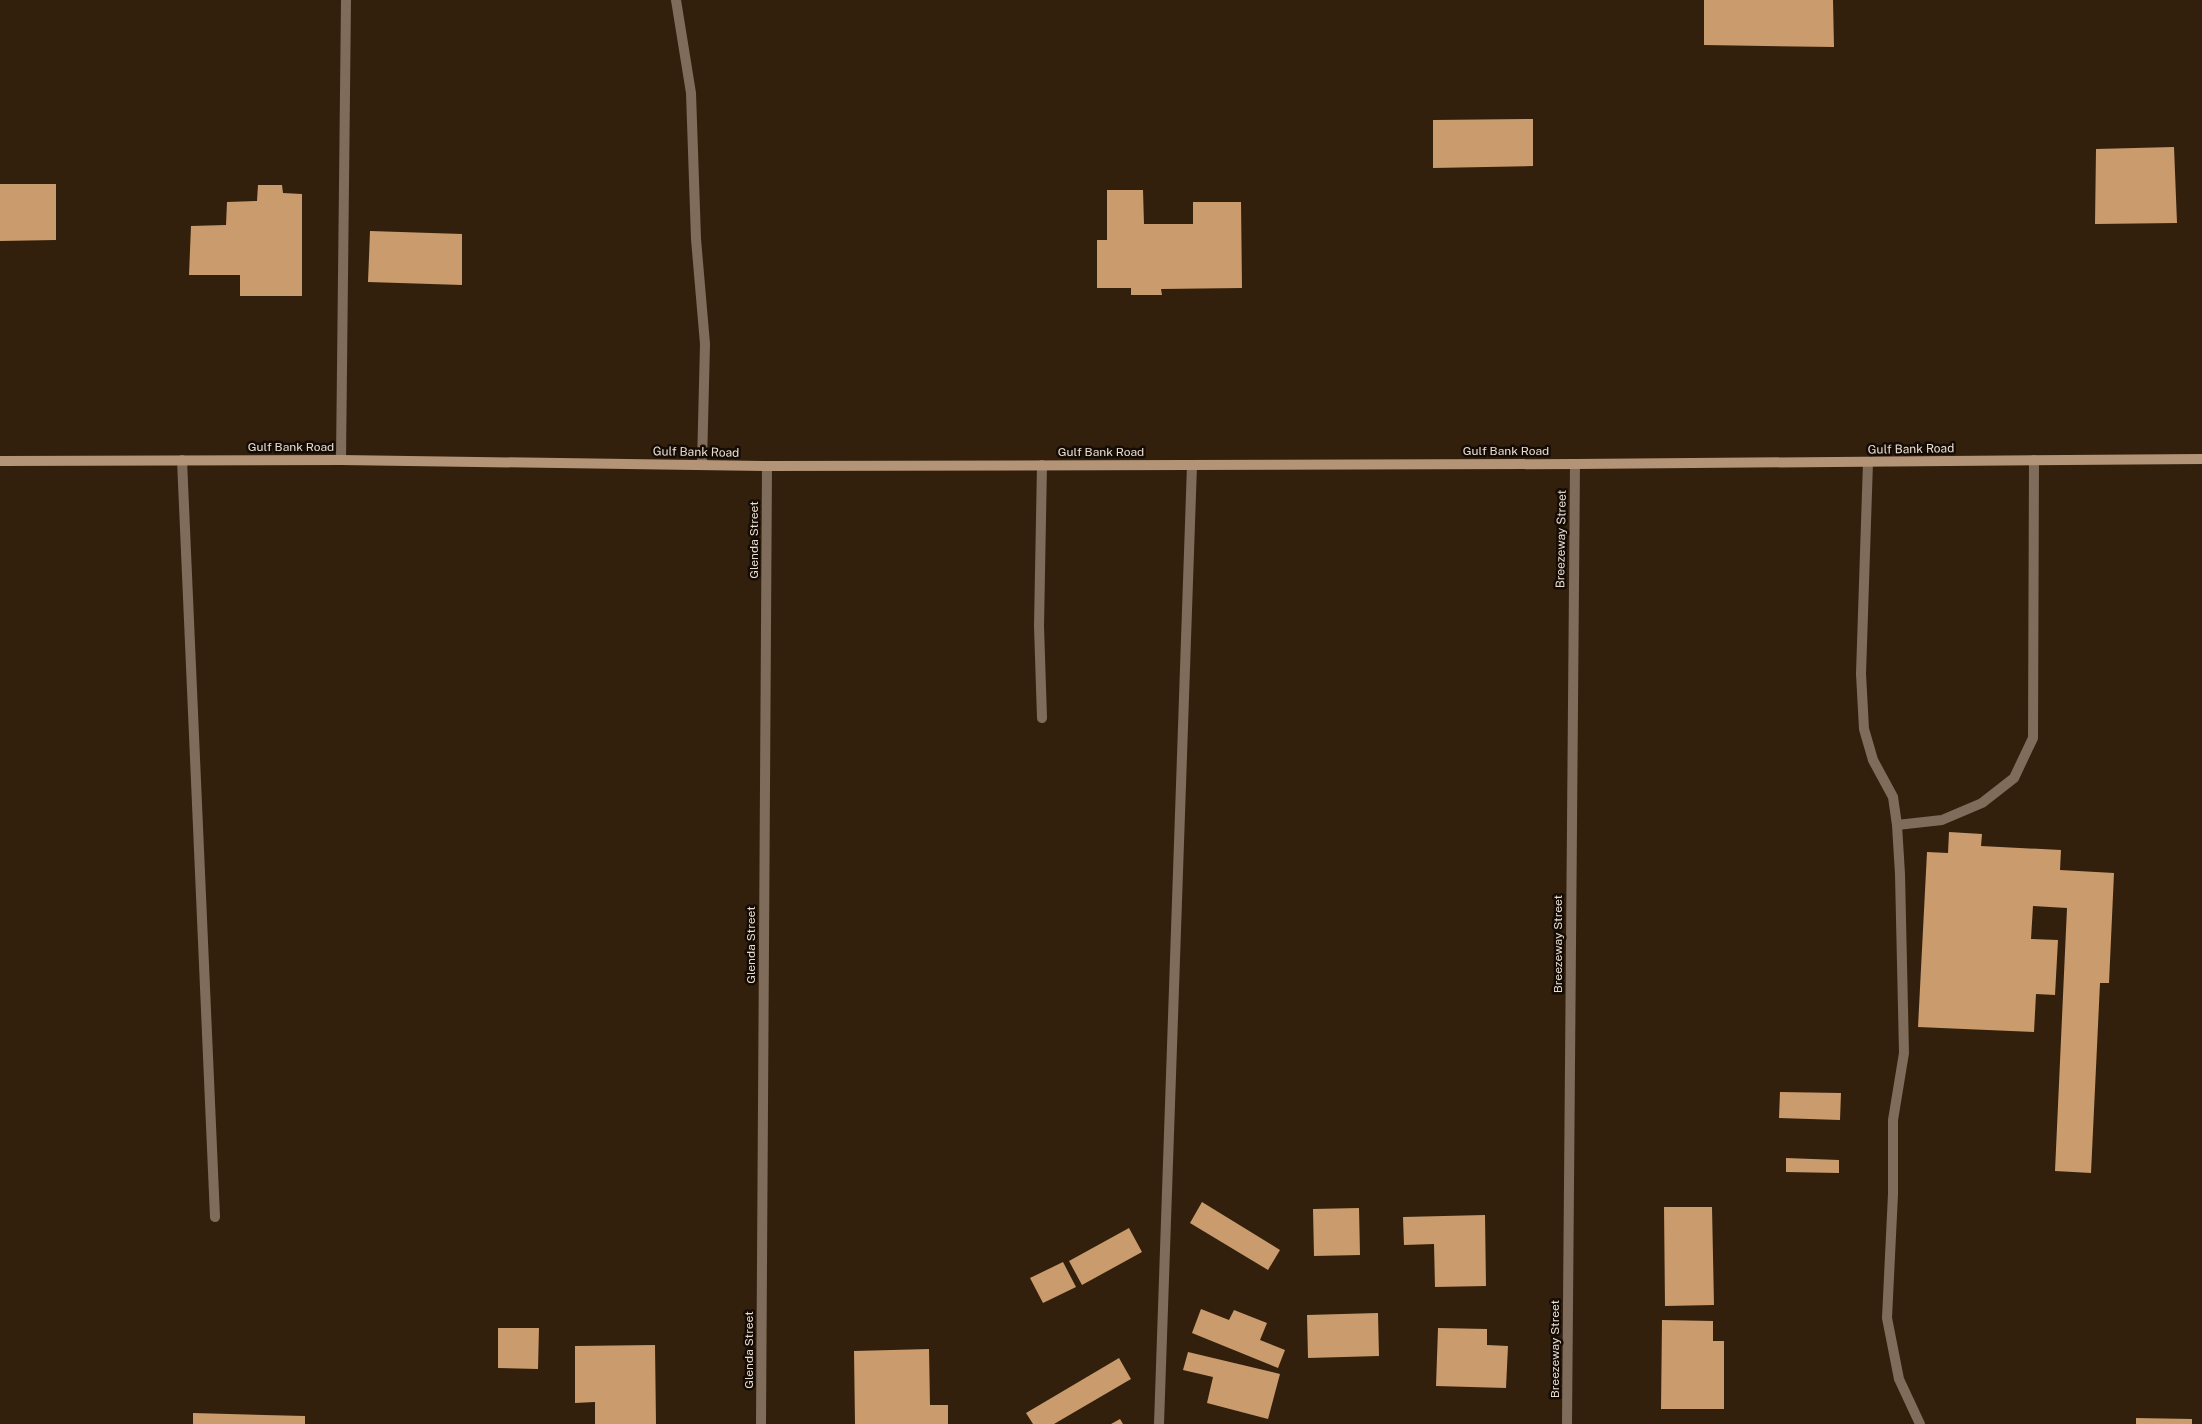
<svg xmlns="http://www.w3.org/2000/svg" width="2202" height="1424" font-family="'Public Sans',sans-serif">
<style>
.building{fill:#ca9b6d}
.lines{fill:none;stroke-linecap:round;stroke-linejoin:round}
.lane{stroke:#806c5a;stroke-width:10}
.street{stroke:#806c5a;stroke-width:10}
.secondary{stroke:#b49477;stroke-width:10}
.labels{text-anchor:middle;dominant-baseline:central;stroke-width:5;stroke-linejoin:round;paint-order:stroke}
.street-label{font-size:12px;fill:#eaddd1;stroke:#140c05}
</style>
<rect width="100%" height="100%" fill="#33200c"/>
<!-- building -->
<path class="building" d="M 1704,0 L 1833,0 L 1834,47 L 1704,45 Z
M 1533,119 L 1533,166 L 1433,168 L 1433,120 Z
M 2174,147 L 2177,223 L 2095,224 L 2096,149 Z
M 0,184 L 56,184 L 56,240 L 0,241 Z
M 258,185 L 282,185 L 283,193 L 302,194 L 302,296 L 240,296 L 240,275 L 189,275 L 191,226 L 226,225 L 227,202 L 257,201 Z
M 1107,190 L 1143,190 L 1144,224 L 1193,224 L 1193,202 L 1241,202 L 1242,288 L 1161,289 L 1162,295 L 1131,295 L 1131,288 L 1097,288 L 1097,240 L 1107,240 Z
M 370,231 L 462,234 L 462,285 L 368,282 Z
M 1949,832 L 1982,834 L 1981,846 L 2061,850 L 2060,870 L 2114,873 L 2109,983 L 2100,983 L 2091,1173 L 2055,1171 L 2067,908 L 2033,906 L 2031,939 L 2058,940 L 2055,995 L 2036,994 L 2034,1032 L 1918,1027 L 1927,852 L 1948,853 Z
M 1780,1092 L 1841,1093 L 1840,1120 L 1779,1118 Z
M 1786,1158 L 1839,1160 L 1839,1173 L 1786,1172 Z
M 1202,1202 L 1280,1250 L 1268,1270 L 1190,1223 Z
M 1664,1207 L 1712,1207 L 1714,1305 L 1665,1306 Z
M 1359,1208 L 1360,1255 L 1314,1256 L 1313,1209 Z
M 1485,1215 L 1486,1286 L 1435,1287 L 1434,1244 L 1404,1245 L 1403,1217 Z
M 1129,1228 L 1142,1252 L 1082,1285 L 1069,1261 Z
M 1063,1262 L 1076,1287 L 1043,1303 L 1030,1278 Z
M 1201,1309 L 1229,1320 L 1234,1310 L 1267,1323 L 1260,1340 L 1285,1350 L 1278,1368 L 1192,1333 Z
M 1378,1313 L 1379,1356 L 1308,1358 L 1307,1315 Z
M 1662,1320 L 1713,1321 L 1713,1341 L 1724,1341 L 1724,1409 L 1661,1409 Z
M 498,1328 L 539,1328 L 538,1369 L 498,1368 Z
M 1438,1328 L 1487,1329 L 1487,1345 L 1508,1346 L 1506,1388 L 1436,1386 Z
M 655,1345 L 656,1424 L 595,1424 L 595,1402 L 575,1403 L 575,1346 Z
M 929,1349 L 930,1405 L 948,1405 L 948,1424 L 855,1424 L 854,1351 Z
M 1188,1352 L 1280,1374 L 1268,1419 L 1207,1403 L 1213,1377 L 1183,1370 Z
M 1119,1358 L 1131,1379 L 1054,1424 L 1033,1424 L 1026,1413 Z
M 193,1413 L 305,1416 L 305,1424 L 193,1424 Z
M 2136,1418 L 2192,1419 L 2192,1424 L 2136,1424 Z
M 1120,1419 L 1123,1424 L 1111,1424 Z"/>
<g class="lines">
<!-- lane -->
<path class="lane" d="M 676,0 L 691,93 L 696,239 L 705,344 L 702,464
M 182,460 L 215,1217
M 341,460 L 346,0
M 1868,462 L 1861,674 L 1864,729 L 1873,760 L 1893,797 L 1897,825 L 1900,874 L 1904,1053 L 1893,1120 L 1893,1194 L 1887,1318 L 1899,1379 L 1920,1424
M 1042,465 L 1039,626 L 1042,718
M 1897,825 L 1942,820 L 1982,803 L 2014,778 L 2033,738 L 2034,460
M 1159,1424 L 1192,465"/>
<!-- street -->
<path class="street" d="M 761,1424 L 767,466
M 1567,1424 L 1575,464"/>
<!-- secondary -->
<path class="secondary" d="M 0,461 L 341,460 L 767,466 L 1575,464 L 2202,459"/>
</g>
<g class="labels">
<!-- street labels -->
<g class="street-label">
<text x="291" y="447">Gulf Bank Road</text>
<text transform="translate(1911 449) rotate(-1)">Gulf Bank Road</text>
<text x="1506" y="451">Gulf Bank Road</text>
<text transform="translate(696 452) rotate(1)">Gulf Bank Road</text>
<text x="1101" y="452">Gulf Bank Road</text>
<text transform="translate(1561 539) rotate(-89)">Breezeway Street</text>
<text transform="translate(754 540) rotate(-90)">Glenda Street</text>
<text transform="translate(1558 944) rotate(-90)">Breezeway Street</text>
<text transform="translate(751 945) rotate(-90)">Glenda Street</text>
<text transform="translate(1555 1349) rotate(-90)">Breezeway Street</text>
<text transform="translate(749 1350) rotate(-90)">Glenda Street</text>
</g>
</g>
</svg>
